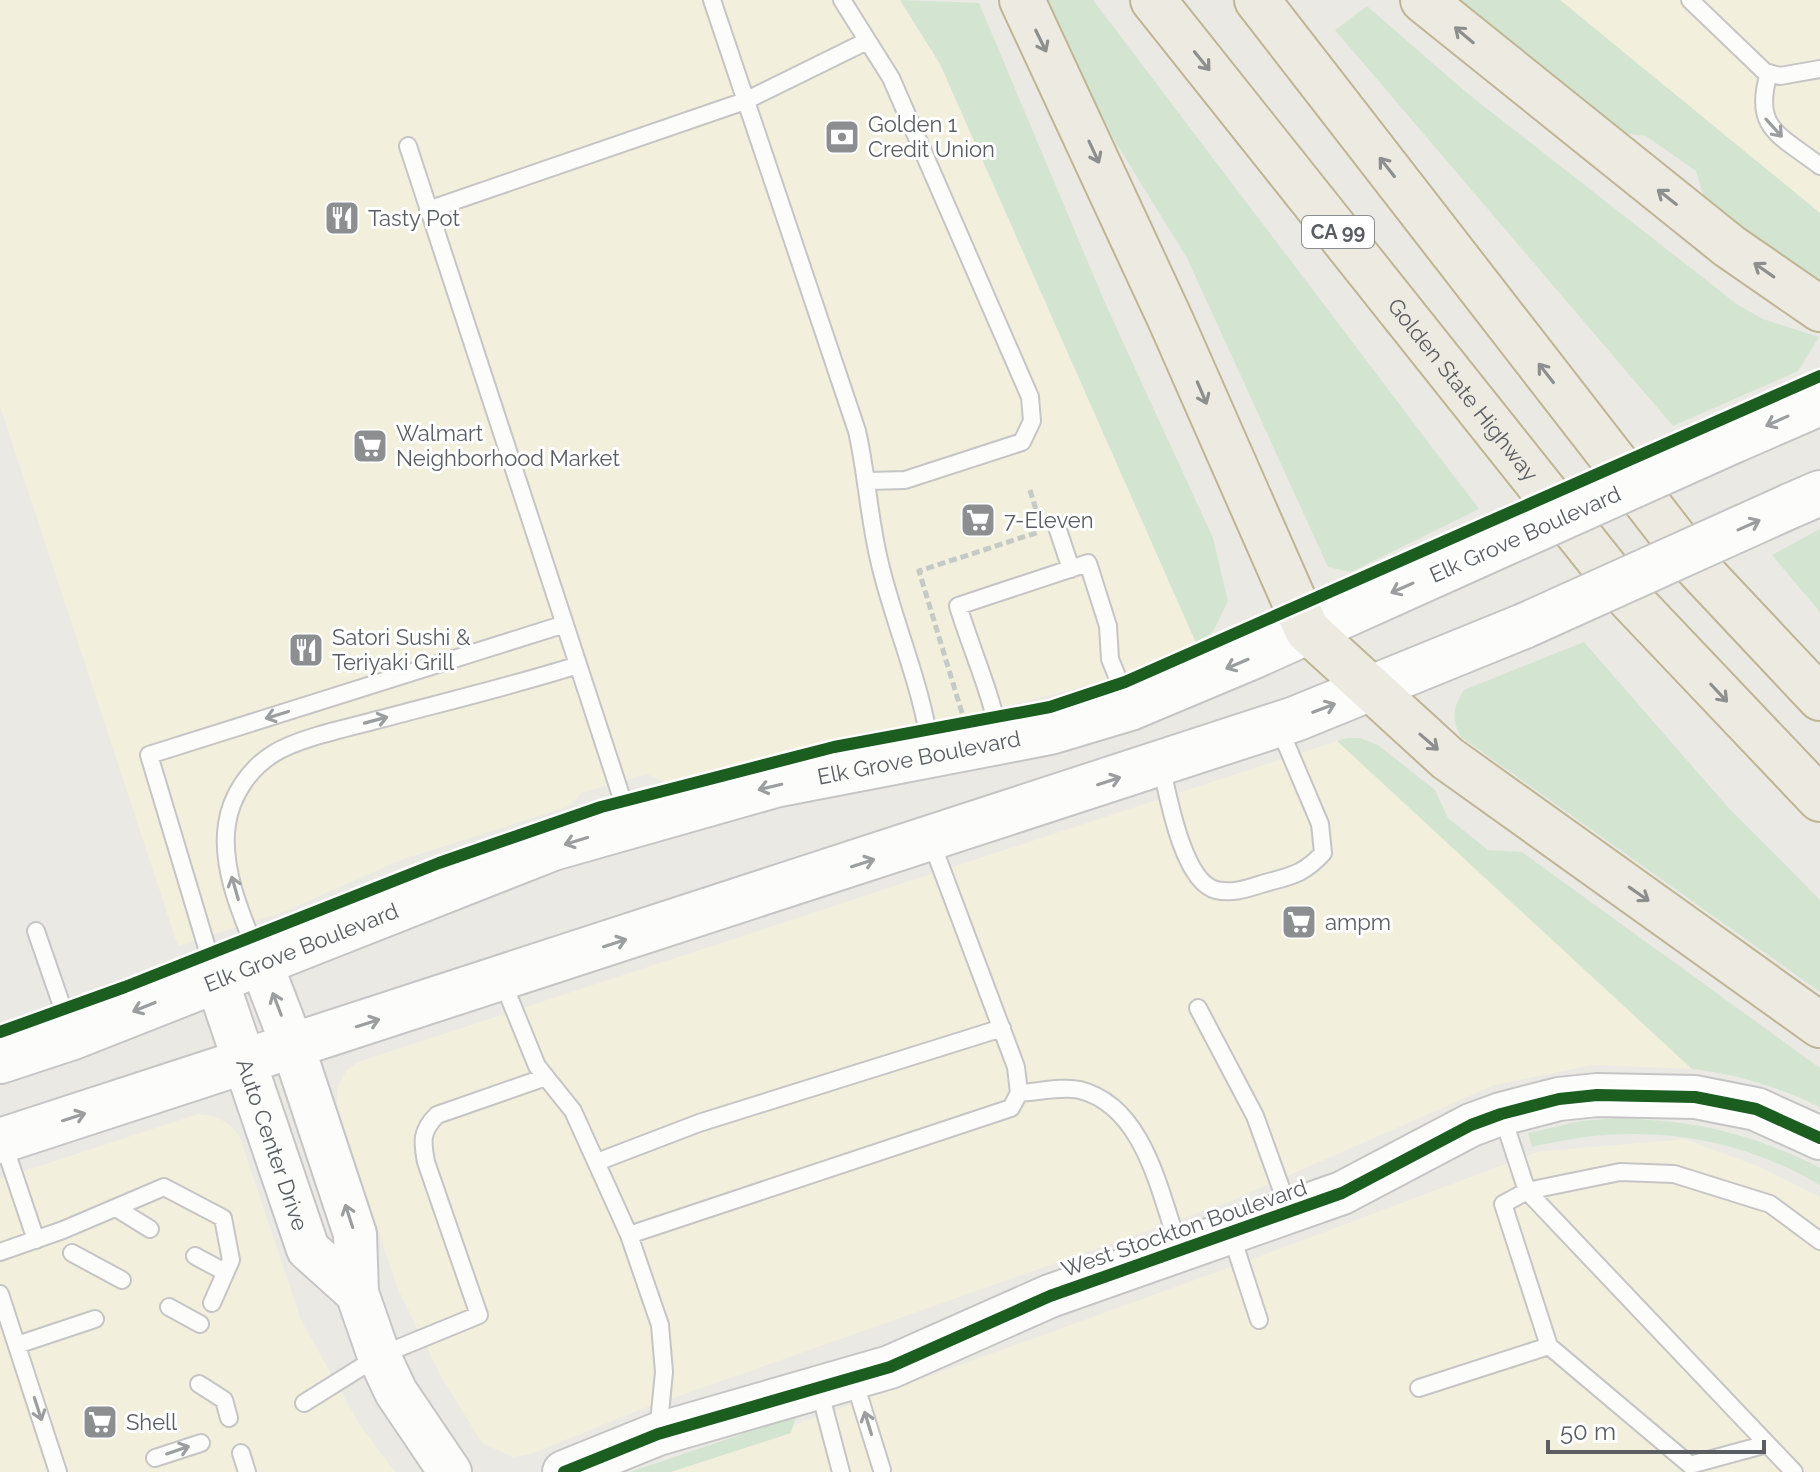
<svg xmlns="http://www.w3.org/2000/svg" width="1820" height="1472" font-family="Raleway,sans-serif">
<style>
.commercial{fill:#f3efdd}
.green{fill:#d3e5d1}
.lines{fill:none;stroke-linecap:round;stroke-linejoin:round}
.service-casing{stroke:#c6c5c5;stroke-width:20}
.tertiary-casing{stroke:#c6c5c5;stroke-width:46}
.secondary-casing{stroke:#c5c5c5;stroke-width:48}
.motorway-casing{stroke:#bfb494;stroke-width:48}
.path{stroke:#c5cac7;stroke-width:5;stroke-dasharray:8 4;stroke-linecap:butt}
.service{stroke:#fcfcfb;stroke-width:16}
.tertiary{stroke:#fcfcfb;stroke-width:42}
.secondary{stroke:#fcfcfb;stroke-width:44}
.motorway{stroke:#edebe1;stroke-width:44}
.secondary-bridge-casing{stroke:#c5c5c5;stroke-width:48;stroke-linecap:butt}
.secondary-bridge{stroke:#fcfcfb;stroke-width:44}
.cycleway-casing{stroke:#fff;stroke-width:17}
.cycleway{stroke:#1b5e20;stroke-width:12}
.oneway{stroke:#8d8f8e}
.oneway2{stroke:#9b9d9f}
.labels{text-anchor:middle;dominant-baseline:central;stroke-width:6;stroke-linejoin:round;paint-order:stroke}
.shield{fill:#fff;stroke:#8c8e91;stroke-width:2}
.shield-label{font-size:20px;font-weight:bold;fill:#5a5d62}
.poi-label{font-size:22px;fill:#5a5d62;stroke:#fff;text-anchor:start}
.street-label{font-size:22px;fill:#5a5d62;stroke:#fff}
</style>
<rect width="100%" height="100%" fill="#eae9e4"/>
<!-- commercial -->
<path class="commercial" d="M 0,0 L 900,0 L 940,64 L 1197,645 L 1121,677 L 961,718 L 864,734 L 663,782 L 647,774 L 581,793 L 570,806 L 401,860 L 286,911 L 178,946 L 0,406 Z
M 1560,0 L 1820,0 L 1820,213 Z
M 1337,741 L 1692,1069 L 1593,1065 L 1494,1085 L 1226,1203 L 642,1409 L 531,1454 L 513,1457 L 482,1443 L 442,1378 L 397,1287 L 337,1105 L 337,1089 L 346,1071 L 358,1062 Z
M 198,1114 L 214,1116 L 229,1124 L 239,1135 L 301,1320 L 359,1424 L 395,1472 L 0,1472 L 0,1179 Z
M 1685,1139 L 1760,1167 L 1820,1197 L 1820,1472 L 665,1472 L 1258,1257 L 1537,1152 Z"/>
<!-- green -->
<path class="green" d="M 900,0 L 979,3 L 1106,305 L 1213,538 L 1228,601 L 1213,632 L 1197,645 L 940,64 Z
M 1045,0 L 1093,0 L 1479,509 L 1351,572 L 1328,567 L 1187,258 L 1113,138 Z
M 1453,0 L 1560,0 L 1820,213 L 1820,290 L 1704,197 L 1696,171 L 1646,136 L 1614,132 Z
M 1367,6 L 1467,93 L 1738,305 L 1763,319 L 1819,337 L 1798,371 L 1673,426 L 1335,30 Z
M 1820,529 L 1820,612 L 1772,555 Z
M 1584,642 L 1726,805 L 1820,900 L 1820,992 L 1461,737 C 1451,719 1453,707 1464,690 Z
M 1347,738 L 1360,738 L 1378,745 L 1435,790 L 1448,818 L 1488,850 L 1522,852 L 1820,1068 L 1820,1107 C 1778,1087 1737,1074 1692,1069 L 1337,741 Z
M 1617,1118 C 1696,1121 1749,1132 1820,1168 L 1820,1185 C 1730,1132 1632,1122 1532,1147 L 1528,1133 L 1581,1121 Z
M 796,1416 L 791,1433 L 782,1436 L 671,1472 L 630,1472 Z"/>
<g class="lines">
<defs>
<path id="service" d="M 712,0 L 857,431 C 867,475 869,520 880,564 C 895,627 923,688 931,753
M 842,0 L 891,78 L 1030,397 L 1032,421 L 1022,442 L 905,480 L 868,481
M 1690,0 L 1765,72 L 1780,76 L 1820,69
M 1769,73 C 1752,129 1780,135 1820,166
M 408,146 L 630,823
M 428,210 L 745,101 L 867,41
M 1056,524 L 1071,569
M 1000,740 C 992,695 972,651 958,606 L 1088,563 L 1108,626 L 1110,659 L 1129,706
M 1161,765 C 1168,796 1183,882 1216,890 C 1233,894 1249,888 1265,883 C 1291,876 1304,874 1323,853 L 1320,824 L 1278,725
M 36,931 L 72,1035
M 260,960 C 243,919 220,869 227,824 C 231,796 249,769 273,754 C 298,738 347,728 377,720 C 444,702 512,686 578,665
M 216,978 L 149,755 L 565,624
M 502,980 L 537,1066 L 573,1111 L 629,1235 L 660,1325 L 664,1372 L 658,1433
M 1198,1008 L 1255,1116 L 1289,1210
M 1019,1093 C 1037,1092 1063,1086 1080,1090 C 1146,1107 1160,1196 1180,1250
M 1502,1115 L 1527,1191 L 1794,1472
M 3,1142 L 36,1240
M 597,1162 L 699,1123 L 1002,1028
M 116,1208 L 150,1229
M 1231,1234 L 1259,1320
M 629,1235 L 1011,1108 L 1019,1093 L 1016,1067 L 931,841
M 0,1252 L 63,1230 L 164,1187 L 223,1218 L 231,1260 L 212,1303
M 72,1253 L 122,1280
M 195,1256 L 225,1272
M 0,1294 L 58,1472
M 169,1307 L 200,1324
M 17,1345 L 95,1319
M 1549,1346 L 1690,1465 L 1767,1444
M 854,1380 L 882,1470
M 199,1384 L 224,1400 L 229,1418
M 1419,1388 L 1549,1346 L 1503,1204 L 1527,1191 L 1620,1172 L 1674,1174 L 1770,1204 L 1820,1241
M 819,1389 L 841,1472
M 304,1403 L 379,1356 L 479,1315 L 426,1162 C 422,1141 421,1131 437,1115 L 546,1077
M 241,1453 L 247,1472
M 155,1458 L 201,1443"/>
<g id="tertiary">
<path d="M 260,961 L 293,1047 L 355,1234 L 357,1293 L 379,1356 L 396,1392 L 450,1472"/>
<path id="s1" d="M 216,978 L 308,1249 L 357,1293"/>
<path d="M 564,1472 L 658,1434 L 890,1367 L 1050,1296 L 1342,1193 L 1471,1125 L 1501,1114 L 1559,1099 L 1597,1095 L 1695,1097 L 1756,1109 L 1820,1138"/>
</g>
<g id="secondary">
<path d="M 1735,440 L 1820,403"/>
<path d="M 1790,506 L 1820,493"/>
<path id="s2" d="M 0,1061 L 73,1037 L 553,848 L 775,785 L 1050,732 L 1130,708 L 1254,656 L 1474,557"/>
<path d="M 0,1141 L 1295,719 L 1524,626"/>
</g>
<g id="motorway">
<path d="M 1022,0 L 1171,321 L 1307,630 L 1447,758 L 1820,1025"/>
<path id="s3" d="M 1153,0 L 1630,599 L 1820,799"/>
<path d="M 1257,0 L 1696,566 L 1820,698"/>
<path d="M 1423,0 L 1729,246 L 1820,309"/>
</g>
</defs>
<!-- service casing -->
<use href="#service" class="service-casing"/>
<!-- tertiary casing -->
<use href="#tertiary" class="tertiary-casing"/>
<!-- secondary casing -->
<use href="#secondary" class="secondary-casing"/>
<!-- motorway casing -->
<use href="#motorway" class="motorway-casing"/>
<!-- path -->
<path class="path" d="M 1030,490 L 1037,513
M 962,713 L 919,571 L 1039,532"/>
<!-- service -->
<use href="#service" class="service"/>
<!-- tertiary -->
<use href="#tertiary" class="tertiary"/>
<!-- secondary -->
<use href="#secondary" class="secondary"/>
<!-- motorway -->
<use href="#motorway" class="motorway"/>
<defs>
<path id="secondary-bridge" d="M 1474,557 L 1735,440
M 1524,626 L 1790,506"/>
</defs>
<!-- secondary-bridge casing -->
<use href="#secondary-bridge" class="secondary-bridge-casing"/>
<!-- secondary-bridge -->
<use href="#secondary-bridge" class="secondary-bridge"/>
<defs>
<path id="cycleway" d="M 0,1032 L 125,987 L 439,863 L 601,807 L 834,747 L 1050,707 L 1125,682 L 1820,376
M 564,1472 L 658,1434 L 890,1367 L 1050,1296 L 1342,1193 L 1471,1125 L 1501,1114 L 1559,1099 L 1597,1095 L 1695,1097 L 1756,1109 L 1820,1138"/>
</defs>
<!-- cycleway casing -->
<use href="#cycleway" class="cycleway-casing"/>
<!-- cycleway -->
<use href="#cycleway" class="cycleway"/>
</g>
<!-- one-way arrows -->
<defs><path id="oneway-shaft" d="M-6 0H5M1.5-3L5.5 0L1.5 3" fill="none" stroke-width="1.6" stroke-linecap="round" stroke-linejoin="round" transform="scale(2)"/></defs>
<g class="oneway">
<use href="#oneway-shaft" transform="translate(1464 35) rotate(-140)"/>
<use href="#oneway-shaft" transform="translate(1041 41) rotate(64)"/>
<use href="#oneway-shaft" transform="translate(1202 61) rotate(51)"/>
<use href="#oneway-shaft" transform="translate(1094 152) rotate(65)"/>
<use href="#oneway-shaft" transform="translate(1387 167) rotate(-128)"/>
<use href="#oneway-shaft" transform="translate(1667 197) rotate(-142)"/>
<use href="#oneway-shaft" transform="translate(1764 270) rotate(-145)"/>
<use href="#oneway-shaft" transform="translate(1546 373) rotate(-128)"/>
<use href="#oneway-shaft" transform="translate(1202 393) rotate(67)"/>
<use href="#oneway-shaft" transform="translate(1719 693) rotate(47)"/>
<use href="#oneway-shaft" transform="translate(1429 742) rotate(41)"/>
<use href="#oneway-shaft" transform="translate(1639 894) rotate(35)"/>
</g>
<g class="oneway2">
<use href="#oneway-shaft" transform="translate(1774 128) rotate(48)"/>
<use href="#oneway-shaft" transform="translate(1777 421) rotate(156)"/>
<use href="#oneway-shaft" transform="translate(1749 525) rotate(-24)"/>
<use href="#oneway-shaft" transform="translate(1402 588) rotate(156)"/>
<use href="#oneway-shaft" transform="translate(1237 664) rotate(157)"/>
<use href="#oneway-shaft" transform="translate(1324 708) rotate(-21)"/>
<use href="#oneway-shaft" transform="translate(277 715) rotate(163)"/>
<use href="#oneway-shaft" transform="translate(376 720) rotate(-15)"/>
<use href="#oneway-shaft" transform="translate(1109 781) rotate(-18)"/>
<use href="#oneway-shaft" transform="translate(770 787) rotate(167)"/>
<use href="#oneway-shaft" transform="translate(576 841) rotate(163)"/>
<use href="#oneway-shaft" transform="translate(863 863) rotate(-18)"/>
<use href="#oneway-shaft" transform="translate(235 888) rotate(-106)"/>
<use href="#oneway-shaft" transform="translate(615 943) rotate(-18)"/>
<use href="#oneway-shaft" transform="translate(277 1004) rotate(-111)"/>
<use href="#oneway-shaft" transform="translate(144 1007) rotate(158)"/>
<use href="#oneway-shaft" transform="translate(368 1023) rotate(-18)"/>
<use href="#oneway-shaft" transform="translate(74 1117) rotate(-18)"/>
<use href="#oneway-shaft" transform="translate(349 1216) rotate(-108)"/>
<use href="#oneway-shaft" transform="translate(38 1409) rotate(72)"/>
<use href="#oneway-shaft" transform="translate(868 1423) rotate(-107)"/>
<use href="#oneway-shaft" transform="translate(178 1450) rotate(-19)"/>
</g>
<!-- icons -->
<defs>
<symbol id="bank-square" viewBox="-11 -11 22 22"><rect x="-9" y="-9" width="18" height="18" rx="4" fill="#8c8e90" stroke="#fff"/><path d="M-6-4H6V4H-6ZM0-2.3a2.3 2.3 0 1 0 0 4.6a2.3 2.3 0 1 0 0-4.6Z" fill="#fff"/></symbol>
<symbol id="restaurant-square" viewBox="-11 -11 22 22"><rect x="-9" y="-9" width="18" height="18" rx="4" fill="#8c8e90" stroke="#fff"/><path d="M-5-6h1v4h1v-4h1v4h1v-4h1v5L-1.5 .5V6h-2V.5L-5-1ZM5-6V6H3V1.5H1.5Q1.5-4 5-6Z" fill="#fff"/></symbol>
<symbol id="supermarket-square" viewBox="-11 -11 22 22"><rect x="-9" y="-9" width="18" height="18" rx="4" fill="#8c8e90" stroke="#fff"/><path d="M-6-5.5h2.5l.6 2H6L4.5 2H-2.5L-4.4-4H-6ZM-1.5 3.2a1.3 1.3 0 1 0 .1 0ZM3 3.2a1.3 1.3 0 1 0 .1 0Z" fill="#fff"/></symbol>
</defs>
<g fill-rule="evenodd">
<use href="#bank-square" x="822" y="117" width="40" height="40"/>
<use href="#restaurant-square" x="322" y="198" width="40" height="40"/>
<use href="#supermarket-square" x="350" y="426" width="40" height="40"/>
<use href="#supermarket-square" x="958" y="500" width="40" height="40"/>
<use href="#restaurant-square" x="286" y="630" width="40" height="40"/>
<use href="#supermarket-square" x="1279" y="902" width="40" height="40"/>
<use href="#supermarket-square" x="80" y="1402" width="40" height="40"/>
</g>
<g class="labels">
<!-- shield labels -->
<rect class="shield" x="1302" y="216" width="72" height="32" rx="6"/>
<g class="shield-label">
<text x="1338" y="232">CA 99</text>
</g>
<!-- poi labels -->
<g class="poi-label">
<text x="868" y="124">Golden 1<tspan x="868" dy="25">Credit Union</tspan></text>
<text x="368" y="218">Tasty Pot</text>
<text x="396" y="433">Walmart<tspan x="396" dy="25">Neighborhood Market</tspan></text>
<text x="1004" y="520">7-Eleven</text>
<text x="332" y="637">Satori Sushi &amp;<tspan x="332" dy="25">Teriyaki Grill</tspan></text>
<text x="1325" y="922">ampm</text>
<text x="126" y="1422">Shell</text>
</g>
<!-- street labels -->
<g class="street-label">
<text stroke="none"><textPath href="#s3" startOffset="498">Golden State Highway</textPath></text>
<text transform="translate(1525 534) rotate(-24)">Elk Grove Boulevard</text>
<text stroke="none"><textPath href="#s2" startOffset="970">Elk Grove Boulevard</textPath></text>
<text stroke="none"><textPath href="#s2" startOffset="322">Elk Grove Boulevard</textPath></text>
<text stroke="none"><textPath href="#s1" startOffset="176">Auto Center Drive</textPath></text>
<text transform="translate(1184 1228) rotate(-19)">West Stockton Boulevard</text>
</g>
</g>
<!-- scale -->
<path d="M1548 1440v12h216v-12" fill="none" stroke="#5a5d62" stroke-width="4"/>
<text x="1560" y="1440" font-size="24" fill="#5a5d62" stroke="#ffffff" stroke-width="6" paint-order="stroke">50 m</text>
</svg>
